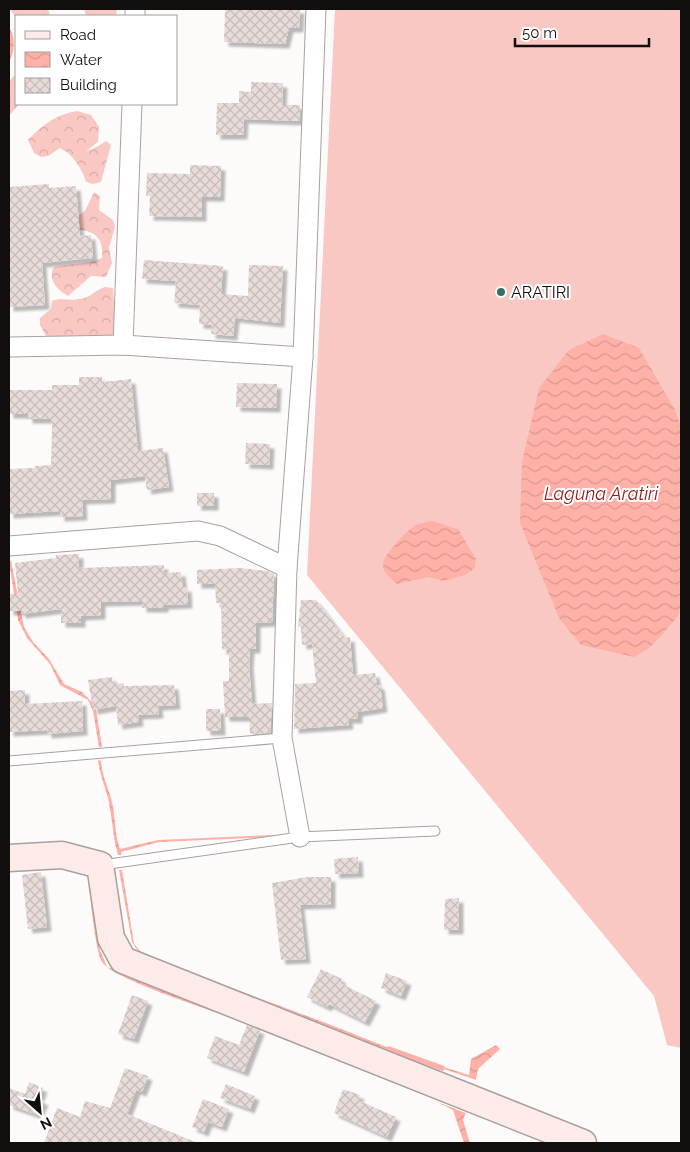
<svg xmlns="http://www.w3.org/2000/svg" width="690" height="1152" font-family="Raleway,sans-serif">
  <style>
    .forest { fill: url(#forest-crowns) }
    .garden { fill: #f9c8c2 }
    .water { fill: url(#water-waves) }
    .pier { fill: #fdfbfa }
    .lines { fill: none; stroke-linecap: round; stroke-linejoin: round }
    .stream { stroke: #ffb1a8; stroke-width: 5.5 }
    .building { fill: url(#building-cross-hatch); filter: url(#shadow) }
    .lane-casing { stroke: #aba09e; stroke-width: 11 }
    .street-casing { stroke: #aba09e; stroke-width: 21 }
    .secondary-casing { stroke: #aba09e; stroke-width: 29 }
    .lane { stroke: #fff; stroke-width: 9 }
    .street { stroke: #fff; stroke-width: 19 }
    .secondary { stroke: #fcebe9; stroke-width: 26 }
    .poi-dot { fill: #307365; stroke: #fff; stroke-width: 2 }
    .labels { text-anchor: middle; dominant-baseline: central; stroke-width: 4; stroke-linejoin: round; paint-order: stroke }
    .poi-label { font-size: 16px; fill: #120e0e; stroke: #fff; text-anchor: start }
    .water-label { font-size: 18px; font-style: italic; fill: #8b1d1b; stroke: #fff }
  </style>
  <defs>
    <pattern id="forest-crowns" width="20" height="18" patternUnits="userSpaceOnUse" patternTransform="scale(1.25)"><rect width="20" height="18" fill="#f9c8c2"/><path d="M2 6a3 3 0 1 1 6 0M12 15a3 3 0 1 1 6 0" fill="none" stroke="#d4aba6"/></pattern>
    <pattern id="water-waves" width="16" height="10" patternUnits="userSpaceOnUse" patternTransform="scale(1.25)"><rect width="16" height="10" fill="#ffb1a8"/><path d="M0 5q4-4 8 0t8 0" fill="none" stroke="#da978f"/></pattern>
    <pattern id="building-cross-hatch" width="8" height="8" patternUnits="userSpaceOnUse" patternTransform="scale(1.25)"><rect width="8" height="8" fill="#e8dcda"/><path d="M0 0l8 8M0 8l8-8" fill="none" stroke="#c6bcba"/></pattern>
    <filter id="shadow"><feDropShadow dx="4.5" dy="4.5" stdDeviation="1" flood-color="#0004"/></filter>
  </defs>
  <rect width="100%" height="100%" fill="#fdfbfa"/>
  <g class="forest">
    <polygon points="10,9 48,9 50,16 16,16 16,18"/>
    <polygon points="84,9 117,9 116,16 86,16"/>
    <polygon points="16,74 16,104 19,104 9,116 9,81"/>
    <path d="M 77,111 L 91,115 L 99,127 L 98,142 L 86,151 L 93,149 L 106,141 L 111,145 L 101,182 L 93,184 L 86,182 C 82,169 73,154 60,148 L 48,156 L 41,157 L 34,153 L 28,140 C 42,125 57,114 77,111 Z"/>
    <path d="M 94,192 L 100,196 L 99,210 L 113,220 L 115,227 L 109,248 L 112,263 L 106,277 L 91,276 L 68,296 C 57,290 47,279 54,267 C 71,263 87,265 102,258 C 104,239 95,230 77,230 L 73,219 L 85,211 Z"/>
    <path d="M 105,287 L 113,288 L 116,332 L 110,338 L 95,338 L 89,335 L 75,343 L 47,338 L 40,325 L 40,318 L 51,309 L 52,301 C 63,297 73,302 84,298 C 92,296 97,289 105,287 Z"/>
  </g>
  <polygon class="garden" points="335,9 681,9 681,1048 667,1045 654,996 307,575"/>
  <g class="water">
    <path d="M 9,27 C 16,38 15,51 9,62 Z"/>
    <polygon points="603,334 639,348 674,408 681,426 681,606 678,616 661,636 648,649 634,657 581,645 559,618 520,523 522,462 539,388 569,350"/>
    <path d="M 430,521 C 440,522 448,527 458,529 L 476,559 L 475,568 L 465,575 L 443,581 L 429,577 L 397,584 C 391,579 384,574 383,566 C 381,556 407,531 414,526 C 418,523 425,523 430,521 Z"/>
    <polygon points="9,561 11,561 24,627 33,642 49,659 64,684 82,692 91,701 96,710 102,747 99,747 93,711 88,700 60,685 50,664 27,638 18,620"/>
    <path d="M 98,760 L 101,761 C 102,775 107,785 111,798 C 116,815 114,833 120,849 L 158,840 L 274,835 L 274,837 L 159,842 L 121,852 L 121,855 L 118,855 C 113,839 113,825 110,809 C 108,792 100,778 98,760 Z"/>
    <polygon points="119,870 122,870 134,944 140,951 172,966 326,1023 417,1059 469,1075 471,1059 496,1045 500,1049 478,1069 476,1080 374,1045 139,953 132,942"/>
    <path d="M 88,876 L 91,876 L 100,950 L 107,967 L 249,1024 C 223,1014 113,980 102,962 C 95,952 90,892 88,876 Z"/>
    <polygon points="390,1078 467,1110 463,1120 470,1143 464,1143 453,1110"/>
  </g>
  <polygon class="pier" points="410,1083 470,1111 468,1114 407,1090"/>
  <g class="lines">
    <polyline class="stream" points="389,1049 442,1068"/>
  </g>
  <g class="building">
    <polygon points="225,9 300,9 299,28 289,28 285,44 224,42"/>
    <polygon points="251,82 283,83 282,105 300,105 299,121 244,119 243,135 216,135 217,103 239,103 239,91 251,92"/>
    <polygon points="190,165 221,166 220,197 202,197 202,217 149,216 150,196 146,196 147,173 190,174"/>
    <polygon points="49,184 49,188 76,186 80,236 91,235 93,258 42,263 45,305 9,307 9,187"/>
    <polygon points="144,260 223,266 221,294 248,296 249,265 283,266 280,323 235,318 233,336 211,334 212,325 199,324 200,305 174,303 176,281 142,279"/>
    <polygon points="79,377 102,377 102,382 131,379 138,451 163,448 169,487 147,490 145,476 111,480 111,499 82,500 83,516 60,517 60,511 9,514 9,469 35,468 35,466 51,465 52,428 51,419 28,419 28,414 9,414 9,390 52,390 52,385 79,385"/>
    <polygon points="237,383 277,384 276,408 236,407"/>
    <polygon points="246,443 270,444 269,465 245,464"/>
    <rect x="197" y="493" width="17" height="13"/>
    <polygon points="79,554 79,568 164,565 164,573 181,572 183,588 187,587 188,604 164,605 164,608 142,608 142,601 101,602 101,615 81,616 81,623 61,623 61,609 21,614 21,611 9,611 9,594 18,594 15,563 56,558 56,555"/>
    <polygon points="240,568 267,571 274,574 272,622 256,623 256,649 250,649 249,664 252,704 272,703 270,733 250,734 249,717 225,717 223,681 229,681 229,649 222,650 221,603 216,603 215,584 197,584 197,570"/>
    <polygon points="301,600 316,600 345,638 350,637 353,675 375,673 377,685 380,685 383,708 358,712 358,719 348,719 349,725 294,729 295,684 316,683 312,644 302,645 301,627 298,627"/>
    <polygon points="112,677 113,684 123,683 124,686 174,685 176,705 158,706 159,714 138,715 139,722 118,725 116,706 93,710 88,680"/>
    <polygon points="25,690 25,704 82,701 83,731 47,734 47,730 9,732 9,691"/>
    <polygon points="206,709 220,709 221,731 206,731"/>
    <polygon points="358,857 359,873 335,874 334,859"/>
    <polygon points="41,872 47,927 28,929 22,875"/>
    <polygon points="307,877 331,877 331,904 300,905 306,959 281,960 272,883"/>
    <polygon points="459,898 459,930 444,930 445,899"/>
    <polygon points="321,969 342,979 340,983 376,1001 365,1022 329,1004 327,1007 307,997"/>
    <polygon points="386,973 407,981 401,996 381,988"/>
    <polygon points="132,995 148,1001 134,1039 118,1034"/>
    <polygon points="247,1025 260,1030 244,1072 207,1058 215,1036 239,1045"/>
    <polygon points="125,1068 148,1076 142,1092 136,1090 127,1114 198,1143 44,1143 57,1108 80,1117 85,1101 110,1108"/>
    <polygon points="29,1082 43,1088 39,1099 44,1101 38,1115 9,1105 9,1088 25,1094"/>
    <polygon points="226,1084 255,1096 250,1109 220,1098"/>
    <polygon points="343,1089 360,1095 358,1100 396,1117 387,1137 334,1113"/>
    <polygon points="203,1099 229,1109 222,1127 208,1122 204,1132 192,1127"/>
  </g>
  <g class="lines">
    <g class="lane-casing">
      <g id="lane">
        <polyline points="9,761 282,738"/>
        <polyline points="102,865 300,837 435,831"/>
      </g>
    </g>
    <g class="street-casing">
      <g id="street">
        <polyline points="135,16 135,9"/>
        <polyline points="123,345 132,104"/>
        <polyline points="9,347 123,345 303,357"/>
        <polyline points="9,546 198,531 220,536 287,568"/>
        <polyline points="300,837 282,738 287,568 303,357 316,9"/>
      </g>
    </g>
    <g class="secondary-casing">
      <polyline id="secondary" points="9,858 62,855 100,865 111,938 123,960 583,1143"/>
    </g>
    <use href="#lane" class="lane"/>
    <use href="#street" class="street"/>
    <use href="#secondary" class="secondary"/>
  </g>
  <circle class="poi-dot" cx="501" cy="292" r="5"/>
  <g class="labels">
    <g class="poi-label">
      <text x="511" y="292">ARATIRI</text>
    </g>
    <g class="water-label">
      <text x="601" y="493">Laguna Aratiri</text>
    </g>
  </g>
  <rect width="690" height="1152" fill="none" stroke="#120e0e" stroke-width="20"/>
  <rect x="15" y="15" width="162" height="90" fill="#ffffff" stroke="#a09f9f"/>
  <rect x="25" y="31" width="25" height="8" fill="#fcebe9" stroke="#a09f9f"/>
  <text x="60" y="40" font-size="15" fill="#120e0e">Road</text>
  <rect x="25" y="52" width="25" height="15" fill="url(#water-waves)" stroke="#a09f9f"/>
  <text x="60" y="65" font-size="15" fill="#120e0e">Water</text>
  <rect x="25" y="78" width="25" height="15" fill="url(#building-cross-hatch)" stroke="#a09f9f"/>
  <text x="60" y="90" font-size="15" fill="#120e0e">Building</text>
  <g transform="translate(40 1112) rotate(153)" stroke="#ffffff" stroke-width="4" paint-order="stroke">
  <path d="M0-4L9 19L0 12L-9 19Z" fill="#120e0e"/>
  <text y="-8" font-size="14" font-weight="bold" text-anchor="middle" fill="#120e0e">N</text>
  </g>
  <path d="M515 38v8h134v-8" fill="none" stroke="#120e0e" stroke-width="2.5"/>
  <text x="522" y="38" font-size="15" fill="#120e0e" stroke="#ffffff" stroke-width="4" paint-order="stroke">50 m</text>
</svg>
